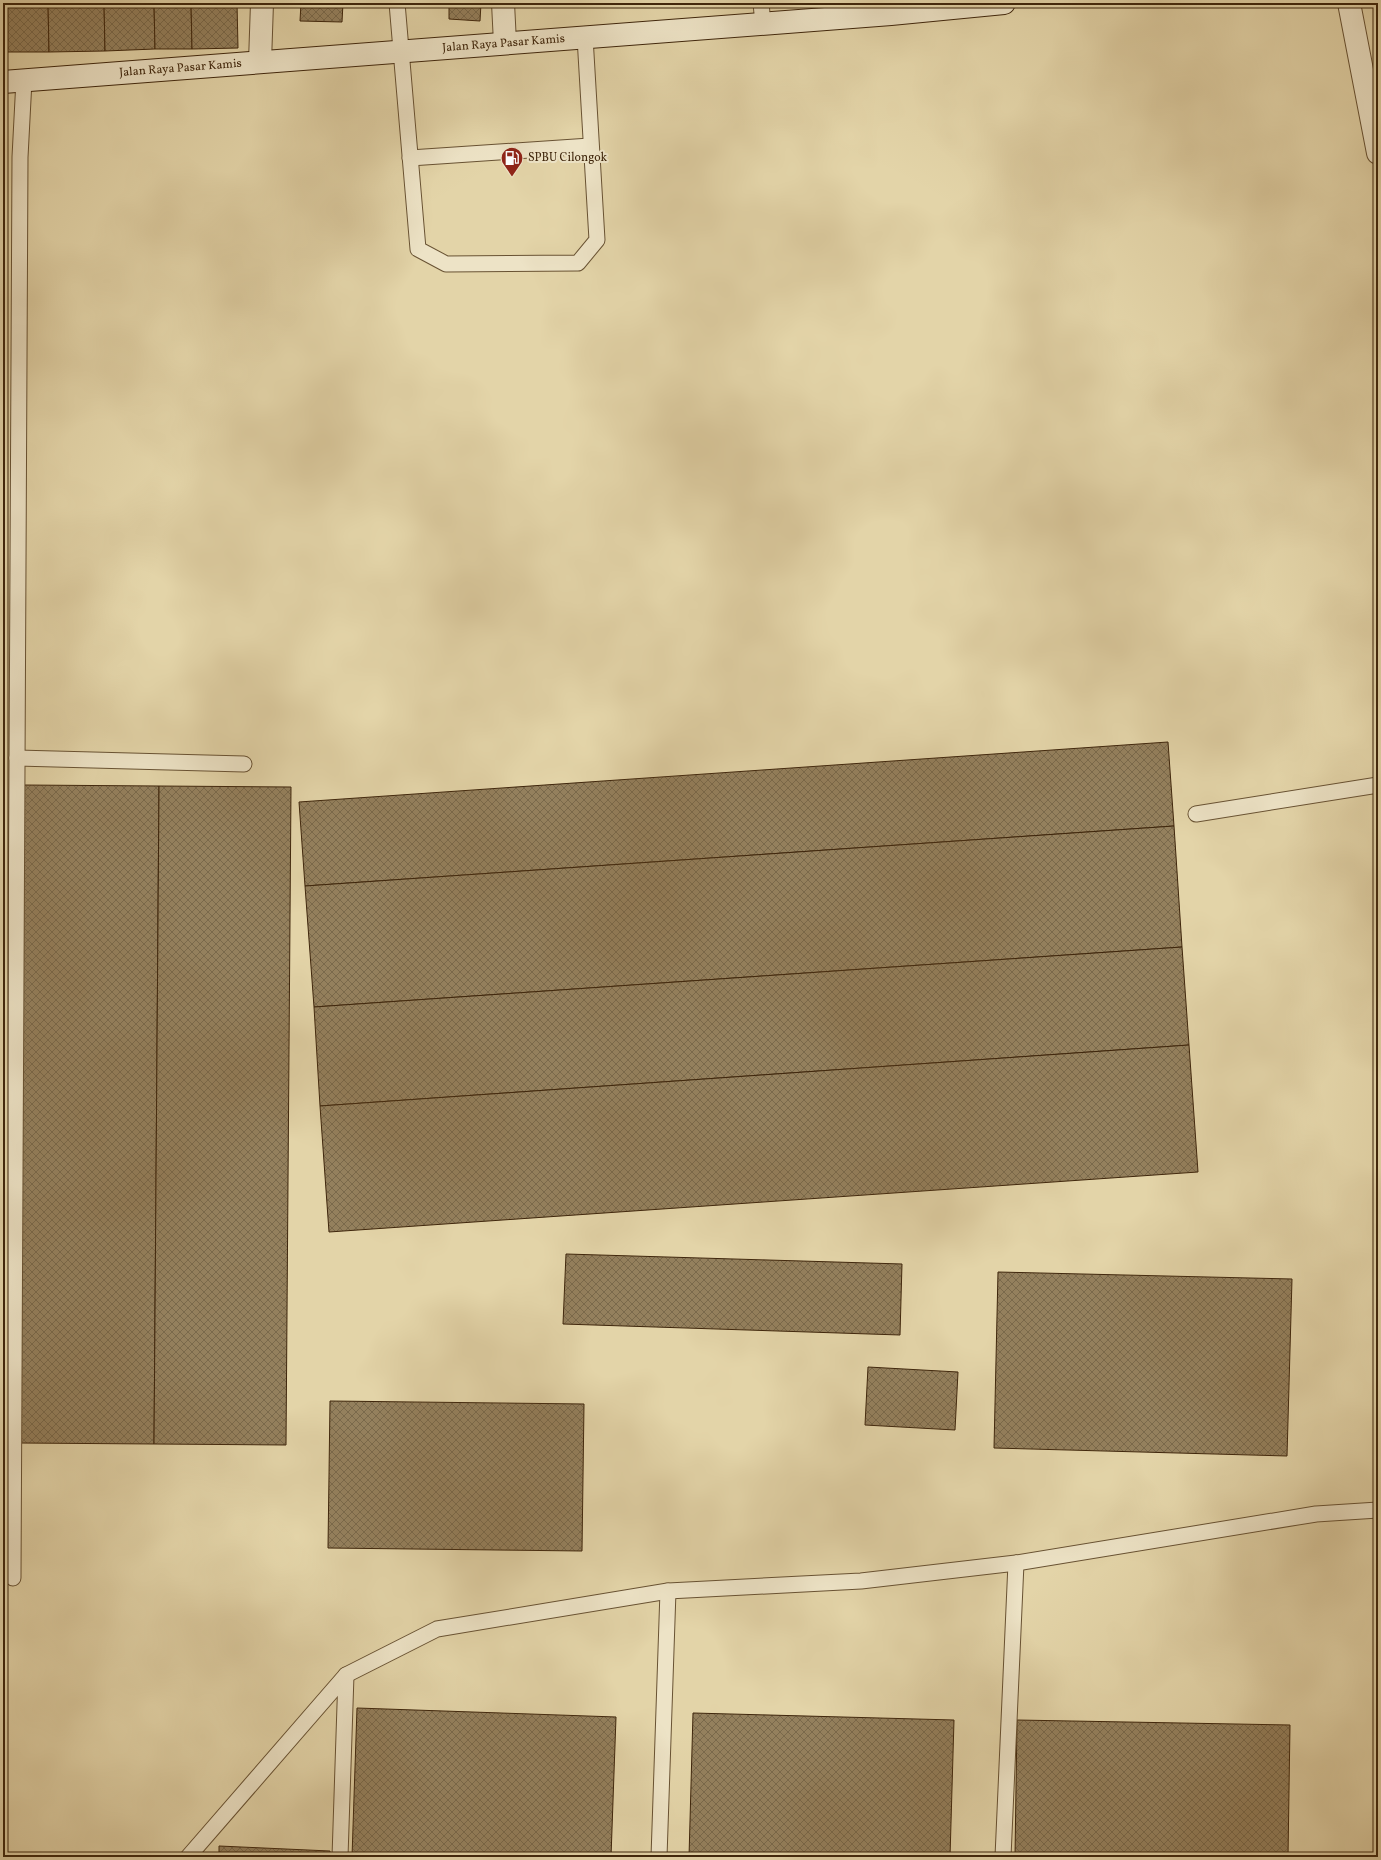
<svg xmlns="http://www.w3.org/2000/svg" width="1381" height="1860" font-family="Vollkorn,serif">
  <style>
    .building { fill: url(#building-cross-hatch); stroke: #3f260c }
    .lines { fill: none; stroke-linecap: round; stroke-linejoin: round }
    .service-casing { stroke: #685233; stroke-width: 17 }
    .minor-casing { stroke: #685233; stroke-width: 24 }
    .secondary-casing { stroke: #3f260c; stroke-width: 24 }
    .service { stroke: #ede3c6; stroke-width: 15 }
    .minor { stroke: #ede3c6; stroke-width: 22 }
    .secondary { stroke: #ede3c6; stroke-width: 22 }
    .labels { text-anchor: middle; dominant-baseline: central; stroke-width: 4; stroke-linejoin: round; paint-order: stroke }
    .street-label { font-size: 12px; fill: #3f260c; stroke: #ede3c6 }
    .poi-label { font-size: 12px; fill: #3f260c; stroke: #ede3c6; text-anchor: start }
  </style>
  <defs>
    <pattern id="building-cross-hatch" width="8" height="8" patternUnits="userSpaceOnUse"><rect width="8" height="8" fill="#94805d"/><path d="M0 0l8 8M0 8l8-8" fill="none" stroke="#7a694b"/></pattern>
  </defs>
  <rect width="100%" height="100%" fill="#e3d4a8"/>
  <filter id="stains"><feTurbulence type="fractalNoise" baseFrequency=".005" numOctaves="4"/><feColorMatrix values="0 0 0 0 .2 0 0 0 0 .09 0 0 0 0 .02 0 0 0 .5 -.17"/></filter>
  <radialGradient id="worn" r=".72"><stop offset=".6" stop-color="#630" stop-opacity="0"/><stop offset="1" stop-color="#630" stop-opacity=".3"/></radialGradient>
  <g class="building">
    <polygon points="3,3 48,3 49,52 3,52"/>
    <polygon points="48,3 104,3 105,51 49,52"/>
    <polygon points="104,3 154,3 155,49 105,51"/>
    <polygon points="154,3 191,3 192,49 155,49"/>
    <polygon points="191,3 237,3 238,48 192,49"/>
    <polygon points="301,3 343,3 342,22 300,21"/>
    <polygon points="449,3 481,3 480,21 449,19"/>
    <polygon points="1168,742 1174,826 305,886 299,802"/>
    <polygon points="24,785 159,786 154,1444 19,1443"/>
    <polygon points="159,786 291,787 286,1445 154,1444"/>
    <polygon points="1174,826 1182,947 314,1007 305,886"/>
    <polygon points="1182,947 1189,1045 320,1106 314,1007"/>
    <polygon points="1189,1045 1198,1172 329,1232 320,1106"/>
    <polygon points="566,1254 902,1264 900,1335 563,1324"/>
    <polygon points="998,1272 1292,1279 1287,1456 994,1448"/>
    <polygon points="868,1367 958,1372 955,1430 865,1425"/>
    <polygon points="330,1401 584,1404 582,1551 328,1548"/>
    <polygon points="357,1708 616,1717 611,1857 352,1857"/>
    <polygon points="693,1713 954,1720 950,1857 689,1857"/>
    <polygon points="1017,1720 1290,1725 1288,1857 1015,1857"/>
    <polygon points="219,1846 330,1851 330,1857 219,1857"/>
  </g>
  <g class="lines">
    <g class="service-casing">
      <g id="service">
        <polyline points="397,3 418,249 446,264 578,263 597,240 585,37"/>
        <polyline points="761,3 763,24"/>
        <polyline points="410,158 590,146"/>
        <polyline points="17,758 244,764"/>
        <polyline points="1196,814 1378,785"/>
        <polyline points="13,1578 20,157 24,80"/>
        <polyline points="188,1857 346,1675 437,1629 668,1591 861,1581 1016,1563 1316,1514 1378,1510"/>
        <polyline points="340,1857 346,1675"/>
        <polyline points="659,1857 668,1591"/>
        <polyline points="1003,1857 1016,1563"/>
      </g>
    </g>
    <g class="minor-casing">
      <g id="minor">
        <polyline points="503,3 505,43"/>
        <polyline points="1349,3 1378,153"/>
        <polyline points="260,62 262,3"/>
      </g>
    </g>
    <g class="secondary-casing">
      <g id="secondary">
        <path id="s1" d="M 3,82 L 891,14 L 1004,3"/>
      </g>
    </g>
    <use href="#service" class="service"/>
    <use href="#minor" class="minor"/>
    <use href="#secondary" class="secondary"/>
  </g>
  <defs>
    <g id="fuel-pin" transform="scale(1.15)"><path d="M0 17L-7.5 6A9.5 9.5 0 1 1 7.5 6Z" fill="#8f2418" stroke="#ede3c6"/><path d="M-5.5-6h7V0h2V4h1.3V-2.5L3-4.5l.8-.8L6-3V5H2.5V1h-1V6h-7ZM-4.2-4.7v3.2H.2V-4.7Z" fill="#fff"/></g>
  </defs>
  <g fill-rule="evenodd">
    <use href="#fuel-pin" x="512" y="158"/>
  </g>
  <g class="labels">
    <g class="street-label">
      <text stroke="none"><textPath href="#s1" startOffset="502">Jalan Raya Pasar Kamis</textPath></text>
      <text stroke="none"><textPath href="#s1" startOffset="178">Jalan Raya Pasar Kamis</textPath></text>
    </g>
    <g class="poi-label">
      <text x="528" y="158">SPBU Cilongok</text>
    </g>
  </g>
  <rect width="1381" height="1860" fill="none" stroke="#e3d4a8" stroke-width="16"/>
  <rect x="4" y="4" width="1373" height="1852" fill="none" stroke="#3f260c" stroke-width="2"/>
  <rect x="8" y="8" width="1365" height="1844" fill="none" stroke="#3f260c"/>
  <rect width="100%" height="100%" filter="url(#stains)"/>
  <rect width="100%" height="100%" fill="url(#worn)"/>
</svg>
